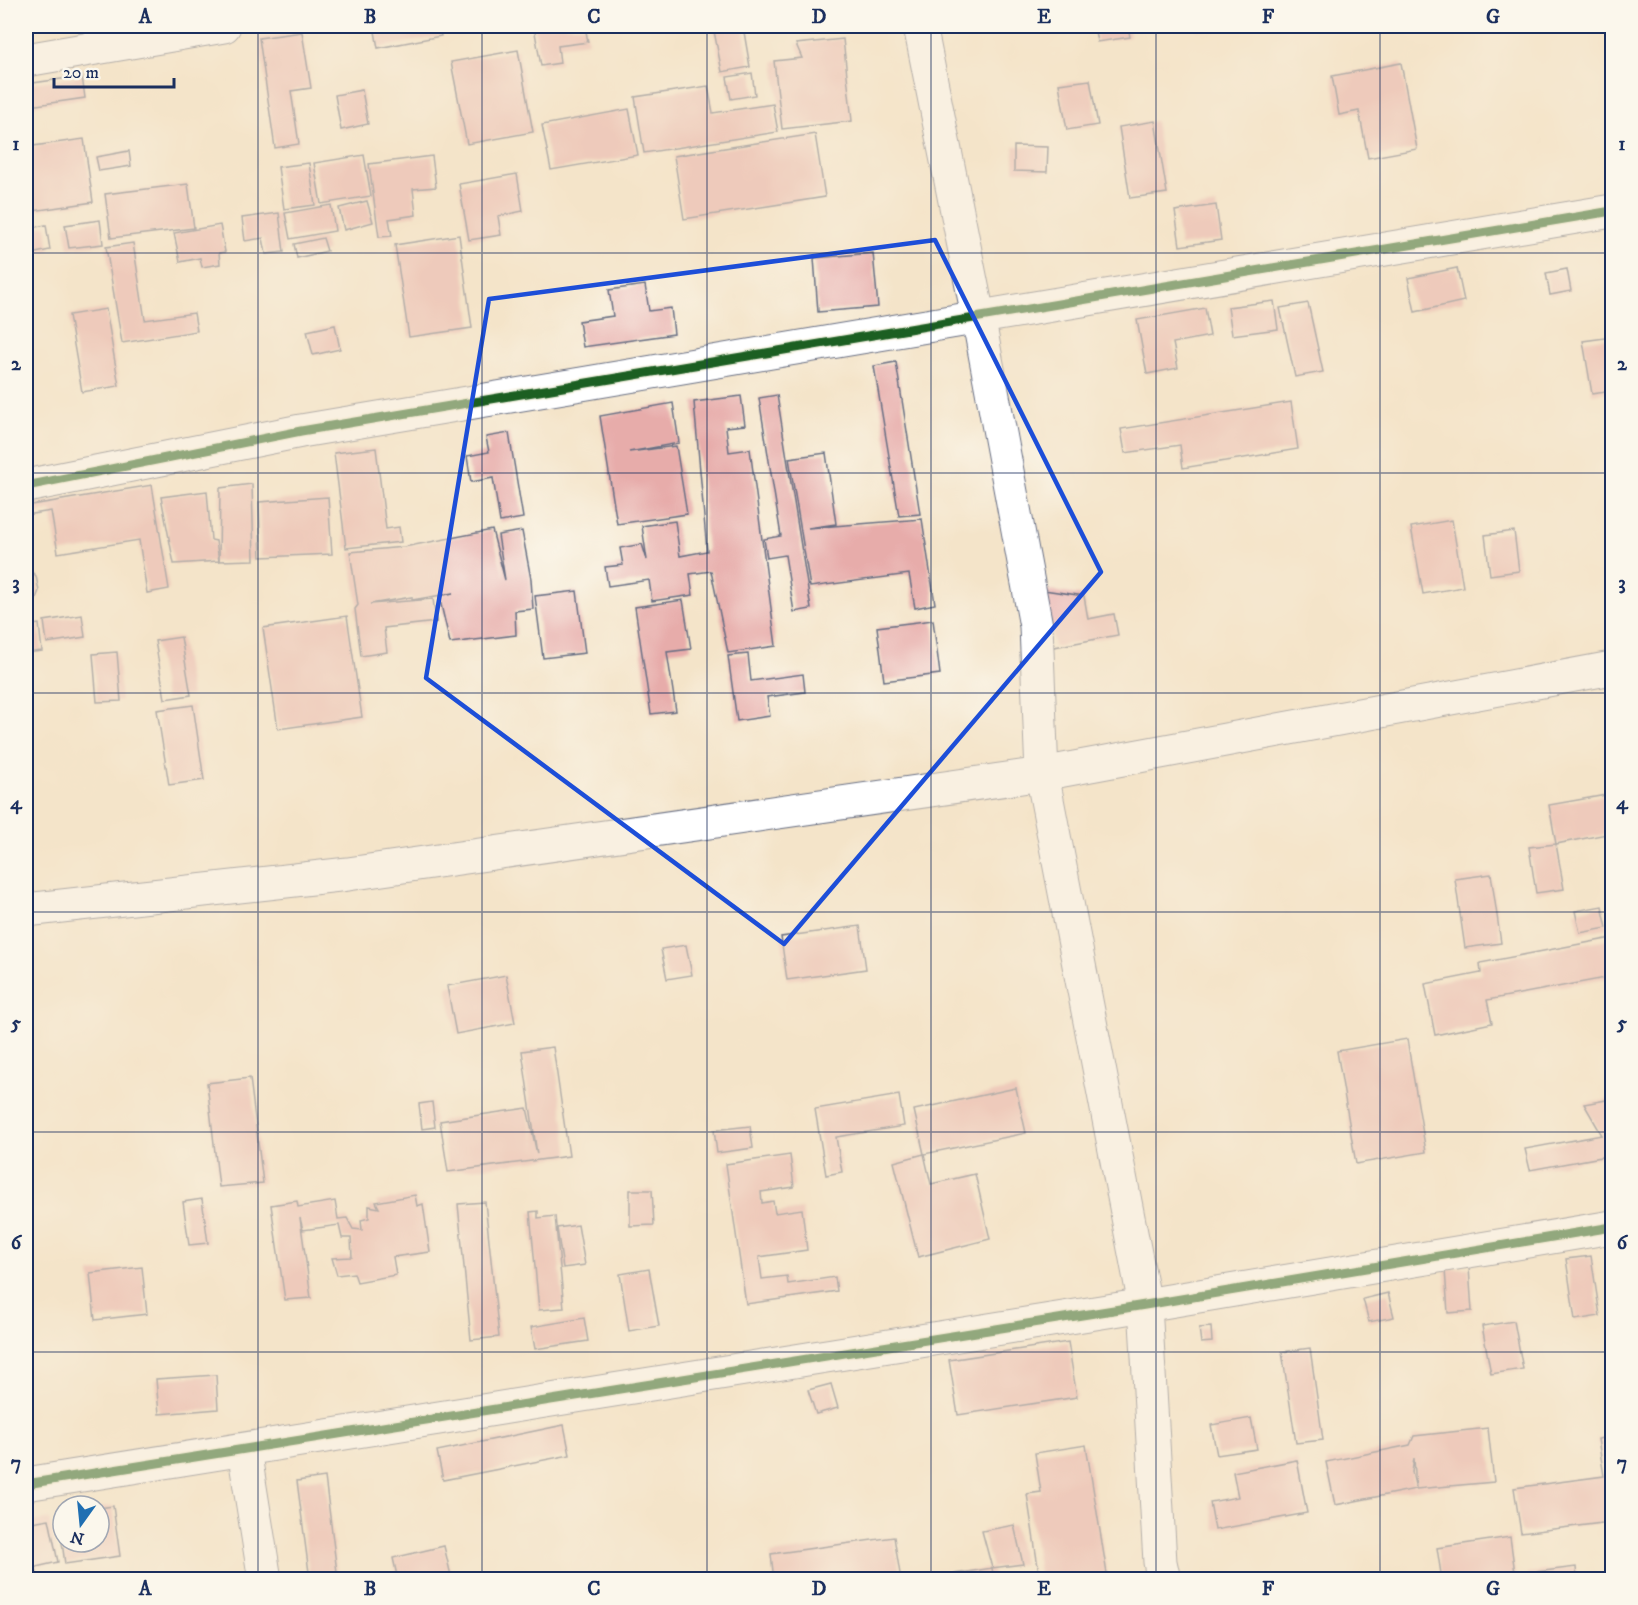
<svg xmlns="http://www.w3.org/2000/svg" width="1638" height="1605" font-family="'IM FELL DW Pica',serif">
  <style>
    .building { fill: #e7acaa }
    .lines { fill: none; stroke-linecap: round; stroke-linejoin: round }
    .minor-casing { stroke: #676e83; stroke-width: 35 }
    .minor { stroke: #fff; stroke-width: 33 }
    .cycleway-casing { stroke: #fbf7ec; stroke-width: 13 }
    .cycleway { stroke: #1b5e20; stroke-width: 9 }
    .marked { fill: none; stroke: #1d4ed8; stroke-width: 4.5; stroke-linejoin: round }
    .grid { fill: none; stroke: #1b2f5e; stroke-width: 1.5; stroke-opacity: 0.55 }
    .neatline { fill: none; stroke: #1b2f5e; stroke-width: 2 }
    .grid-label { font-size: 20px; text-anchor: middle; font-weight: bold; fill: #1b2f5e }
  </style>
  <rect width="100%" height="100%" fill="#fbf7ec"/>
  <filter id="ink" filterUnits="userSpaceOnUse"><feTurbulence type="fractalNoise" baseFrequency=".0167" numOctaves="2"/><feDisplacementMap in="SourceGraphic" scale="12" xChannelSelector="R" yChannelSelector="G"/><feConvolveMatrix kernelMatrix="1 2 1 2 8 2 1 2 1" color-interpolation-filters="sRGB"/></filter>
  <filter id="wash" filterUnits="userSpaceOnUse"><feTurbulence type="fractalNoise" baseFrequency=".008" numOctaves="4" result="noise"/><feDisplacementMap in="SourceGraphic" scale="24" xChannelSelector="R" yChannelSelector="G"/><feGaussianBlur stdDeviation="1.35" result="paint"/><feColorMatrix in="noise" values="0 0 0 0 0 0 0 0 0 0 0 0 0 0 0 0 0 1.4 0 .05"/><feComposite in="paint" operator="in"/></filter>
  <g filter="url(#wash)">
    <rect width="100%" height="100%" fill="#f4e4c9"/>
    <g id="blocks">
      <g class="building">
        <polygon points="374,26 439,26 441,36 378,48"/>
        <polygon points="541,26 585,26 588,42 558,46 560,63 541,66 534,27"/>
        <polygon points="713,26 743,26 750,67 722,72"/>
        <polygon points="1094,26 1128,26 1130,37 1097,42"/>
        <polygon points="1197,26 1230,26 1230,27 1197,30"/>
        <polygon points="302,32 311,88 291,91 299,144 275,148 259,38"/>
        <polygon points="843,39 852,121 782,129 774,61 802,58 796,44"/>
        <polygon points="518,50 533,132 467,144 451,62"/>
        <polygon points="1401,63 1417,149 1368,158 1359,111 1339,115 1332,76"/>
        <polygon points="752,73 755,95 731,99 727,77"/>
        <polygon points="82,76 85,98 30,106 26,84"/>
        <polygon points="1090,80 1098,125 1067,130 1059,84"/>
        <polygon points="708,86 713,113 773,104 778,132 644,153 635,97"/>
        <polygon points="362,90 368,124 341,130 335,95"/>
        <polygon points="629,109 638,155 551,170 542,125"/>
        <polygon points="1155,121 1167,193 1130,198 1119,127"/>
        <polygon points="815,134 825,197 684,219 674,156"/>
        <polygon points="84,139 93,202 26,212 26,147"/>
        <polygon points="1014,146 1048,147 1047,172 1014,171"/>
        <polygon points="129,151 131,166 99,171 96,157"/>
        <polygon points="364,155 371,196 321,204 314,163"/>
        <polygon points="432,156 436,187 413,189 416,215 389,219 392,236 379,237 369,164"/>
        <polygon points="309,163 315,205 284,209 278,167"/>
        <polygon points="517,174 523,211 498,216 501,235 469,240 459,184"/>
        <polygon points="188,184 194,228 111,238 105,194"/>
        <polygon points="367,201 373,222 344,230 339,208"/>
        <polygon points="331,205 335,231 290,239 285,213"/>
        <polygon points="1216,205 1221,240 1180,246 1175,211"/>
        <polygon points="279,213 284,252 266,254 263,238 245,241 242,218"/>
        <polygon points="100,220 103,244 69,248 65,225"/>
        <polygon points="46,225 50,250 26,255 26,229"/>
        <polygon points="220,225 225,252 219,253 220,264 202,267 200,258 180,262 174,233"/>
        <polygon points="459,235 472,328 409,337 395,245"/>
        <polygon points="323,238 327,251 297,258 294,244"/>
        <polygon points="133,243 145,320 194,313 197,331 122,343 106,247"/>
        <polygon points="873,253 878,307 818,312 814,258"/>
        <polygon points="1457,268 1464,301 1415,312 1408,278"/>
        <polygon points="1567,269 1571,291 1550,295 1546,273"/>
        <polygon points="645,285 649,311 671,308 674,334 583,347 579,321 613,316 609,290"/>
        <polygon points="1274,301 1278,329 1232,335 1228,307"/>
        <polygon points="1308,303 1323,372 1295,377 1280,308"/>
        <polygon points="1205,308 1210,336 1173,343 1178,368 1147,374 1137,320"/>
        <polygon points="106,309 119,386 82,392 69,315"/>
        <polygon points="335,325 340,349 313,355 307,331"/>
        <polygon points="1612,337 1612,391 1592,394 1583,341"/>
        <polygon points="896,362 920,514 899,516 874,366"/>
        <polygon points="777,395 811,609 794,612 785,555 767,558 764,539 781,536 759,398"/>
        <polygon points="741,396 745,425 726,427 729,452 750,449 776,646 728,653 711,571 690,574 693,595 652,601 649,580 608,586 605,567 623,565 620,548 642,544 647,560 642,526 675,521 680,556 707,551 694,402"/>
        <polygon points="1291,402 1298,449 1183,468 1180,445 1125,453 1121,429"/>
        <polygon points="673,403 679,443 629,452 676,446 687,514 617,524 600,416"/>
        <polygon points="509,433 523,518 500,522 493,478 471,482 467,456 489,452 486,437"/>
        <polygon points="376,448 386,529 399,527 401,542 346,548 334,453"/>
        <polygon points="826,453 836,524 808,528 922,519 935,604 915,608 909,574 810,587 789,458"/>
        <polygon points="252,484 254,560 219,561 220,488"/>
        <polygon points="152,485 169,589 147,593 139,540 58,553 51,511 26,515 26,506"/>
        <polygon points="207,491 211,540 216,541 219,561 174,564 161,497"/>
        <polygon points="328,497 332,554 261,557 259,502"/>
        <polygon points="1452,520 1463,587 1423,594 1411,527"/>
        <polygon points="492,530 505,580 498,535 522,531 531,579 533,609 515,611 516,635 450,643 439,596 453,593 412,600 412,597 370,604 433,599 436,622 384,628 387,652 361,656 355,609 358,605 350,552 404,547"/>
        <polygon points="1514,531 1519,571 1490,575 1485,535"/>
        <polygon points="26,567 36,576 39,591 33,605 26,611"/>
        <polygon points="1044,590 1084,596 1088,619 1114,614 1118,635 1054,647"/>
        <polygon points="577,591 585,653 543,658 535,596"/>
        <polygon points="683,600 691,649 667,652 676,711 651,714 635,607"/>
        <polygon points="82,615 85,637 47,643 44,621"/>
        <polygon points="347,616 362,717 278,729 263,628"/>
        <polygon points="933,620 940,674 884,681 877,627"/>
        <polygon points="39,624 42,651 26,653 26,626"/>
        <polygon points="181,637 191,695 165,699 155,641"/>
        <polygon points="117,652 121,701 97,702 93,654"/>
        <polygon points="748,654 751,681 803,674 805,692 767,697 770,716 737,721 728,656"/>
        <polygon points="193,705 204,780 169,785 157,710"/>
        <polygon points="1612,794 1612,833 1556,844 1549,805"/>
        <polygon points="1556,844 1564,889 1536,893 1529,847"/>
        <polygon points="1491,874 1501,943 1465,948 1455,879"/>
        <polygon points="1602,906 1607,928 1580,933 1575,911"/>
        <polygon points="860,926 866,969 787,980 781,937"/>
        <polygon points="1612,938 1612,995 1605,978 1487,1000 1492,1023 1435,1035 1425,984 1481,973 1480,963"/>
        <polygon points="686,945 692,975 667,979 661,949"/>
        <polygon points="506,975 515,1023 456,1034 447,986"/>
        <polygon points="1407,1039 1426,1152 1356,1164 1337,1051"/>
        <polygon points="553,1047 569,1156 448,1172 440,1121 527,1108 537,1154 522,1051"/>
        <polygon points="250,1078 263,1183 219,1187 207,1083"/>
        <polygon points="1016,1088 1026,1133 924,1154 931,1184 975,1174 990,1239 918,1257 894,1162 924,1154 914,1110"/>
        <polygon points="899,1095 904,1126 836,1137 842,1172 826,1175 815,1109"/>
        <polygon points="1612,1099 1612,1155 1530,1170 1525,1149 1602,1135 1584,1104"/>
        <polygon points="432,1102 435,1127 422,1129 419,1104"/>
        <polygon points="750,1126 753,1148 717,1153 714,1130"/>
        <polygon points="790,1155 794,1187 761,1192 762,1203 773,1201 775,1213 802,1209 807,1250 759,1257 762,1279 787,1276 788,1284 835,1277 837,1291 746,1304 726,1164"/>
        <polygon points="630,1190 652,1190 654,1225 630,1226"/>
        <polygon points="415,1195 417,1206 423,1204 430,1252 393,1257 396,1275 357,1282 354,1273 337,1275 332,1258 352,1257 351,1238 342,1238 339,1225 303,1230 300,1218 311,1298 285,1300 271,1205 297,1201 298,1207 335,1201 338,1219 347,1218 353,1229 362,1230 361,1220 369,1218 369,1206 379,1208 376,1202"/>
        <polygon points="202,1199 208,1243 189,1245 183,1202"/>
        <polygon points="485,1202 499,1337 471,1340 458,1204"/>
        <polygon points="538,1211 538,1218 555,1216 564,1308 539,1310 530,1212"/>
        <polygon points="578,1225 585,1265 563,1268 557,1228"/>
        <polygon points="1591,1256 1600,1316 1575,1320 1566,1259"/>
        <polygon points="142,1267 147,1314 95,1320 90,1273"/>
        <polygon points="1469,1268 1472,1311 1448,1313 1445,1269"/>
        <polygon points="649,1269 659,1326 629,1331 620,1274"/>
        <polygon points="1388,1293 1394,1317 1369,1322 1363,1299"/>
        <polygon points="584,1318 588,1341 535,1349 531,1327"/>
        <polygon points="1514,1321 1523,1369 1491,1374 1482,1326"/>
        <polygon points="1211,1327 1212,1342 1201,1343 1199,1328"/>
        <polygon points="1068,1342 1077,1397 958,1415 949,1360"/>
        <polygon points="1310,1348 1323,1440 1296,1443 1282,1352"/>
        <polygon points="216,1375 218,1409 159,1414 156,1379"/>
        <polygon points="831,1384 838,1408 816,1414 808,1390"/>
        <polygon points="1251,1418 1257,1449 1217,1455 1211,1425"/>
        <polygon points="564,1425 570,1455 443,1480 437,1451"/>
        <polygon points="1488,1428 1494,1482 1416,1489 1414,1458 1412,1472 1416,1489 1335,1505 1326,1462 1410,1445 1414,1436"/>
        <polygon points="1612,1436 1612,1493 1606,1494 1610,1522 1521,1533 1514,1488 1604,1476 1598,1439"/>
        <polygon points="1086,1445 1108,1580 1040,1580 1027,1494 1041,1492 1035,1453"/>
        <polygon points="1297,1460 1307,1513 1215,1530 1210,1502 1238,1497 1233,1472"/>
        <polygon points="325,1477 338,1580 310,1580 297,1481"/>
        <polygon points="113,1506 120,1556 65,1564 62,1542 99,1542 99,1508"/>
        <polygon points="63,1513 63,1541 62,1541 57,1514"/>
        <polygon points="49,1519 58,1562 36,1567 38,1580 26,1580 26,1523"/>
        <polygon points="1014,1525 1023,1564 992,1568 982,1531"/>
        <polygon points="894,1537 901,1580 774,1580 771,1554"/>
        <polygon points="1510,1537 1516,1580 1442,1580 1437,1548"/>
        <polygon points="444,1546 452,1580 398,1580 393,1558"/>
        <polygon points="1576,1567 1577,1580 1528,1580 1528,1573"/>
        <polygon points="992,1568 994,1580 928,1580 928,1578"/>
      </g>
    </g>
  </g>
  <g filter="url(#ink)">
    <use href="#blocks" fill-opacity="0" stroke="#676e83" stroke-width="1.5"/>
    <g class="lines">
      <g class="minor-casing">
        <g id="minor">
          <polyline points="920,26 978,316 1036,626 1042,774 1145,1305 1160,1562 1164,1580"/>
          <polyline points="26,60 224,26"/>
          <polyline points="26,486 301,431 1612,211"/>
          <polyline points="26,910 348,874 1042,774 1612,668"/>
          <polyline points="244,1450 265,1580"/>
          <polyline points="26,1484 1145,1305 1612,1227"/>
        </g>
      </g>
      <use href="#minor" class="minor"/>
      <g class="cycleway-casing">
        <g id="cycleway">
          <polyline points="26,486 301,431 1612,211"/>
          <polyline points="26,1484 1145,1305 1612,1227"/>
        </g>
      </g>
      <use href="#cycleway" class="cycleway"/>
    </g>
  </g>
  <path d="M0 0H1638V1605H0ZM 935,240 L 1101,572 L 784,944 L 426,678 L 489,299 Z" fill="#f4e4c9" fill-opacity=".55" fill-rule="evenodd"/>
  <path class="marked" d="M 935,240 L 1101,572 L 784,944 L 426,678 L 489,299 Z"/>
  <path class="grid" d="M 258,26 L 258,1580M 482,26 L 482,1580M 707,26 L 707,1580M 931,26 L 931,1580M 1156,26 L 1156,1580M 1380,26 L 1380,1580M 26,253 L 1612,253M 26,473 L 1612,473M 26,693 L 1612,693M 26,912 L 1612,912M 26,1132 L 1612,1132M 26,1352 L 1612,1352"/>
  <rect width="1638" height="1605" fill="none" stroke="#fbf7ec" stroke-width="66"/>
  <g transform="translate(81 1524) rotate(195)"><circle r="28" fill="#fbf7ec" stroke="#a1a7b3" stroke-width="1.5"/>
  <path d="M0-4.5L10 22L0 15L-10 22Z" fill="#1f6fb2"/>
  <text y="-9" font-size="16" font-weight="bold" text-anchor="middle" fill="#1b2f5e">N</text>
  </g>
  <path d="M54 78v9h120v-9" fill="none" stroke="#1b2f5e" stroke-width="3"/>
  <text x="63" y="78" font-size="18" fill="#1b2f5e" stroke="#fbf7ec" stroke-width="4.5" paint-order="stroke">20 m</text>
  <rect x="33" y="33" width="1572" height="1539" class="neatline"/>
  <g class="grid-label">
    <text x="145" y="23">A</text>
    <text x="370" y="23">B</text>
    <text x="594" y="23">C</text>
    <text x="819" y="23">D</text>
    <text x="1044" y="23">E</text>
    <text x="1268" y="23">F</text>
    <text x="1493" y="23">G</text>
    <text x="16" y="150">1</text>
    <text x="1622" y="150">1</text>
    <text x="16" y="370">2</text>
    <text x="1622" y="370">2</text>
    <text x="16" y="589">3</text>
    <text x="1622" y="589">3</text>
    <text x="16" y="809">4</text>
    <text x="1622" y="809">4</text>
    <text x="16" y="1029">5</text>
    <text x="1622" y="1029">5</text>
    <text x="16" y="1249">6</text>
    <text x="1622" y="1249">6</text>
    <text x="16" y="1469">7</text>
    <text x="1622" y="1469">7</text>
    <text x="145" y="1595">A</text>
    <text x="370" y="1595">B</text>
    <text x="594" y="1595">C</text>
    <text x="819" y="1595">D</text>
    <text x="1044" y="1595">E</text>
    <text x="1268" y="1595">F</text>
    <text x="1493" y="1595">G</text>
  </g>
</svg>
